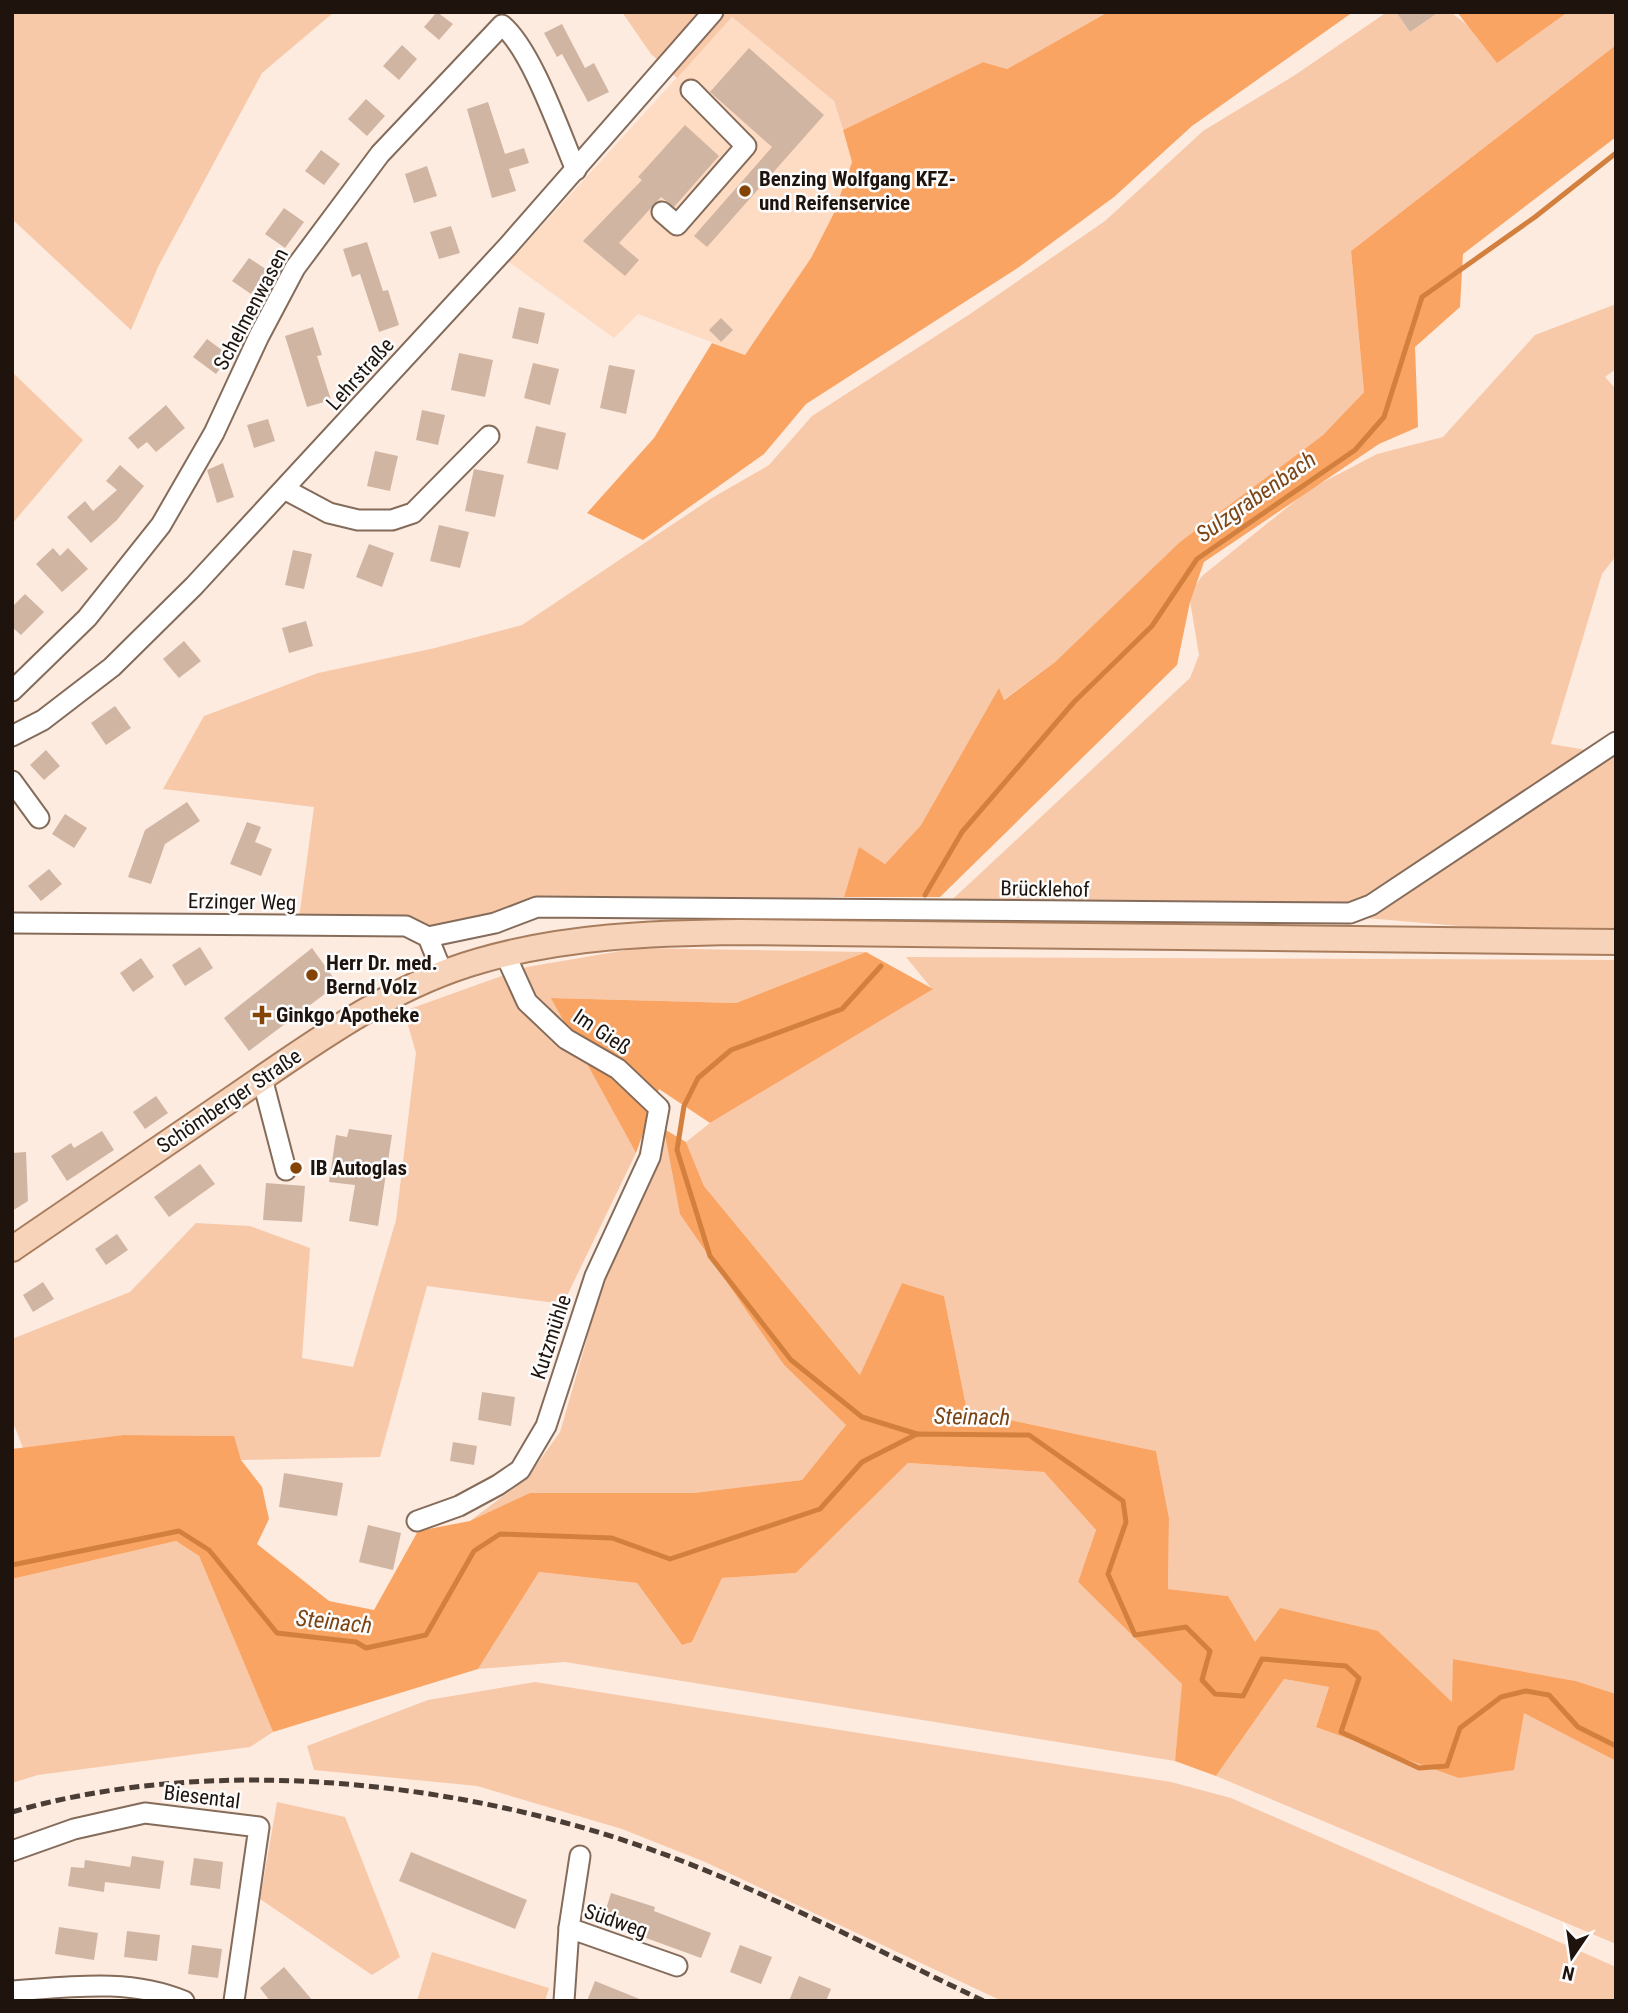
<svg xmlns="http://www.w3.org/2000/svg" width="1628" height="2013" font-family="'Roboto Condensed',sans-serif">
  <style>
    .built { fill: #fedbc3 }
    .green { fill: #f7c9a9 }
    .forest { fill: #faa463 }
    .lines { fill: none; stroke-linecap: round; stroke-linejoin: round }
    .stream { stroke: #d3803e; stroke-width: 5 }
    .building { fill: #d1b5a3 }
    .minor-casing { stroke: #846b5a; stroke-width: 23 }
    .major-casing { stroke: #a87d5e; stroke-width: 28 }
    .minor { stroke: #fff; stroke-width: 19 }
    .major { stroke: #f7d3b9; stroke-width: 24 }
    .rail { stroke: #493d35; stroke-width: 5; stroke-dasharray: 10 5; stroke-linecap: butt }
    .poi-dot { fill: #834406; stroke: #fcfcfc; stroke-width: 2.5 }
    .labels { text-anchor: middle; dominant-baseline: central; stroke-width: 5; stroke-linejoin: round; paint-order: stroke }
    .poi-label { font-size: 21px; font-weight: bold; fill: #1e140d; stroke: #fcfcfc; text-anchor: start }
    .street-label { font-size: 21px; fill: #1e140d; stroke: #fcfcfc }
    .water-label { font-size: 23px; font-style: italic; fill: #7c4515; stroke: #fcfcfc }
  </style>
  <rect width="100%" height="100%" fill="#fdebe0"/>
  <polygon class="built" points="732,17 834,101 852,162 833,215 811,258 745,355 638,314 614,338 509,262"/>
  <g class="green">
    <polygon points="12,12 334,12 262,73 158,267 131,330 12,219"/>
    <polygon points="622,12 1108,12 1007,69 983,62 843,130 834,101 732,17 677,78 651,54"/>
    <polygon points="1387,12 1396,12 1410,32 1439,12 1450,12 1508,55 1568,12 1616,12 1616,45 1351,251 1364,392 1323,435 1180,543 1055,662 1003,700 999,689 921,825 885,864 859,848 844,897 537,907 428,937 298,926 314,807 163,789 204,716 318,673 435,648 522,625 712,498 769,465 812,416 970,314 1105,221 1203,131 1295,75"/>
    <polygon points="1616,304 1616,369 1605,377 1616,389 1616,556 1602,574 1551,744 1616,755 1616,928 1470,927 1331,915 940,911 1190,678 1199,655 1189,595 1202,576 1310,489 1377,454 1443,437 1535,335"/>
    <polygon points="12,372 83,440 12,524"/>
    <polygon points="638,948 866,952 736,1003 552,998 636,1153 563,1304 427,1286 380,1457 241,1460 233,1436 123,1435 23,1448 12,1420 12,1339 130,1292 196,1223 250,1226 310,1248 302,1358 353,1367 396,1220 416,1053 404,1011 527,967"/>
    <polygon points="906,957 1616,960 1616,1694 1576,1681 1453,1659 1453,1703 1378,1631 1255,1643 1228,1596 1168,1589 1169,1518 1156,1451 967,1411 944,1296 902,1283 861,1376 704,1186 686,1142 710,1123 932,989"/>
    <polygon points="664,1129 784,1365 846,1425 802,1480 470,1521 527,1478 560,1432 604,1280 661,1159"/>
    <polygon points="908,1463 1044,1472 1096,1530 1078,1582 1183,1684 1175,1761 565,1662 478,1669 539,1572 637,1583 682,1645 692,1642 722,1578 796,1573"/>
    <polygon points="176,1541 199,1556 273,1732 250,1747 38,1775 12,1783 12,1579"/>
    <polygon points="1284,1679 1329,1687 1316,1726 1524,1712 1616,1761 1616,1944 1216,1776"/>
    <polygon points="535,1682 1171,1782 1231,1798 1616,1967 1616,2001 1002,2001 705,1862 622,1829 477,1786 314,1770 307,1746 428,1700"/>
    <polygon points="277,1802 345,1817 400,1957 372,1975 260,1899"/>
    <polygon points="432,1952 549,1988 545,2001 417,2001"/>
  </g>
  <g class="forest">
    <polygon points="1108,12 1353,12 1192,126 1114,197 1019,267 806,404 764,454 643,540 587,513 654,438 712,343 745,355 811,258 833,215 852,162 843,130 983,62 1007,69"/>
    <polygon points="1457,12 1568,12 1497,63"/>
    <polygon points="1616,45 1616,137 1463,254 1460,307 1415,347 1418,427 1379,444 1204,562 1190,602 1177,665 940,897 844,897 859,847 885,864 921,825 999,688 1004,700 1055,662 1180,542 1323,435 1364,392 1351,251"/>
    <polygon points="866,952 933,989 710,1123 659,1089 636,1153 551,998 736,1003"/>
    <polygon points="664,1129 686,1142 704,1186 860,1375 902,1283 944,1296 967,1411 1156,1451 1169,1518 1168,1589 1228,1596 1255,1642 1280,1608 1378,1631 1452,1702 1453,1659 1576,1681 1616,1694 1616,1761 1524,1713 1514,1770 1459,1778 1316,1727 1329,1687 1284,1679 1216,1776 1175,1761 1182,1684 1078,1582 1096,1530 1044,1472 908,1463 796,1573 722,1578 692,1642 682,1645 637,1583 539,1572 478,1669 273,1732 199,1556 176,1541 12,1579 12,1449 123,1435 234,1436 241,1460 262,1487 269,1519 257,1544 329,1601 374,1610 418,1531 470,1521 530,1493 694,1493 802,1480 846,1425 784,1365 680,1214"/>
  </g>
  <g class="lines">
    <g class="stream">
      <polyline points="925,895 962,832 1074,702 1152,626 1197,559 1355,450 1384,417 1422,297 1535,217 1616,153"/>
      <polyline points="881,966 842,1009 731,1050 698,1078 684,1106 677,1150 710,1256 791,1360 862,1417 917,1434"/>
      <polyline points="12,1565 179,1531 209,1550 277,1633 356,1642 366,1648 426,1635 474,1551 500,1534 612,1538 670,1559 820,1509 862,1462 917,1434 1029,1435 1123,1501 1126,1522 1108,1574 1135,1635 1186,1627 1210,1651 1202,1680 1215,1694 1243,1696 1262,1659 1346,1666 1359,1678 1341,1732 1419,1768 1447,1766 1460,1728 1501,1697 1526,1691 1549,1695 1578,1727 1616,1746"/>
    </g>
  </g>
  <g class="building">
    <polygon points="437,12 453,24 439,40 424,27"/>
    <polygon points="1396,12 1439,12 1410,32"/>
    <polygon points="562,24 585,68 594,63 609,92 588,102 562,54 557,57 544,33"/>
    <polygon points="402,45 417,59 399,80 383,66"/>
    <polygon points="749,48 824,115 707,247 694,236 772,147 710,92"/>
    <polygon points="366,99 385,116 367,136 348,119"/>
    <polygon points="488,102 505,154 524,148 529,163 509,169 516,191 492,198 467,109"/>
    <polygon points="685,125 719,156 674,207 661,197 619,243 639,260 625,276 583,241 642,180 638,177"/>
    <polygon points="321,150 340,164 324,185 305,171"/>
    <polygon points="427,166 437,196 414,203 405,174"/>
    <polygon points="284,208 304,222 285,248 265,234"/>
    <polygon points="451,226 460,253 439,259 430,232"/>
    <polygon points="367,242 383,291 388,290 399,325 379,332 360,274 352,277 343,249"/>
    <polygon points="249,258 267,270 251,294 232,281"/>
    <polygon points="519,307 545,313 538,344 512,338"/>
    <polygon points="721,318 733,330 721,342 709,330"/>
    <polygon points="313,327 322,355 317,356 331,400 307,407 285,336"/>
    <polygon points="207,339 230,356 216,374 193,357"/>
    <polygon points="459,353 493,360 485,397 451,390"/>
    <polygon points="533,363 559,369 550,405 524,398"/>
    <polygon points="609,365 635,370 626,414 600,408"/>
    <polygon points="166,405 185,428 156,452 147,442 138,449 128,438"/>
    <polygon points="422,410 445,415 438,445 416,440"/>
    <polygon points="268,419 275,441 254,448 247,425"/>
    <polygon points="536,426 566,433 558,470 527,463"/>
    <polygon points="375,451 398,456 390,491 367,486"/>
    <polygon points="223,463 234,497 217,503 207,470"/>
    <polygon points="120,465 144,486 117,520 91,543 67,517 85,501 93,511 117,490 106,481"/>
    <polygon points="474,469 504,475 495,517 465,511"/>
    <polygon points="439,525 469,532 460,568 430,561"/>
    <polygon points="369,544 394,553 382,587 356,577"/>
    <polygon points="53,548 60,556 68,548 88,569 62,592 36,564"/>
    <polygon points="293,550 312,554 304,589 285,585"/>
    <polygon points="25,594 44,612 21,635 12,627 12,607"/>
    <polygon points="306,621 313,646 289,653 282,628"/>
    <polygon points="184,641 201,661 179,678 163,659"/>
    <polygon points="115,706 131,728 106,745 91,723"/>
    <polygon points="46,750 60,766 44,780 30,765"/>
    <polygon points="187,802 200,821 165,844 151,884 128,877 145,830"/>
    <polygon points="65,814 87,828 74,848 52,834"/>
    <polygon points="247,822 261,827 255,842 272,849 261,876 230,864"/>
    <polygon points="49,869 62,884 41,901 28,886"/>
    <polygon points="200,947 213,968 185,986 172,965"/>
    <polygon points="312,948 338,984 249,1051 224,1018"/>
    <polygon points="141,958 154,977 133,992 120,973"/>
    <polygon points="156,1096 168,1113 145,1129 133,1112"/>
    <polygon points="349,1129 392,1135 378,1226 349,1221 355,1185 329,1182 336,1135 347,1137"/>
    <polygon points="102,1131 114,1150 67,1181 51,1156 71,1143 74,1148"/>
    <polygon points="26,1152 28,1201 12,1211 12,1153"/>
    <polygon points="200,1164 215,1184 169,1217 154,1197"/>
    <polygon points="266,1183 305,1186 302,1222 263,1220"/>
    <polygon points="117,1234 128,1250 106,1265 95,1249"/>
    <polygon points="43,1282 54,1299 33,1312 23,1295"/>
    <polygon points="482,1392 515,1397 511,1426 478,1420"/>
    <polygon points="453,1442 477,1446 474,1465 450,1461"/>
    <polygon points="284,1473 343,1483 337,1516 279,1507"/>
    <polygon points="368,1525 401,1533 393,1570 359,1562"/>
    <polygon points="411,1852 527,1900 515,1929 399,1881"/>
    <polygon points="132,1856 164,1861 160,1889 105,1882 104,1892 68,1886 71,1867 84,1868 85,1860 130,1867"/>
    <polygon points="194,1858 223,1862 220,1889 190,1885"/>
    <polygon points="611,1893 655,1907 654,1911 711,1933 701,1958 602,1922"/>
    <polygon points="59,1927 98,1933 94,1960 55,1954"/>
    <polygon points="127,1931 160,1935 157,1961 124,1957"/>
    <polygon points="192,1945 222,1949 218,1978 188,1974"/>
    <polygon points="740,1945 772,1957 761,1984 730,1972"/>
    <polygon points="284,1967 313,2001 270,2001 260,1988"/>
    <polygon points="799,1976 831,1989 826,2001 789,2001"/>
    <polygon points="595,1981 642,2000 642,2001 587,2001"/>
  </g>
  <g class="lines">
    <g class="minor-casing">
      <g id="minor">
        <polyline points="662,212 677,225 746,146 691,90"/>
        <polyline points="286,490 329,513 358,520 392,520 413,513 489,436"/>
        <path d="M 12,691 L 87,618 L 161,525 L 214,433 L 259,336 L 295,268 L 380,154 L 502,25 C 532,50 560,133 576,170"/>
        <polyline points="12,736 43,720 112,667 194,586 508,246 713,12"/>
        <polyline points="12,781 39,818"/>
        <polyline points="12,923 406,926 428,937 443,974"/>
        <polyline points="428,937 495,923 537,907 1350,913 1371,905 1616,742"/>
        <polyline points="262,1078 286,1170"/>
        <polyline points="417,1521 459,1506 498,1485 520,1470 546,1426 595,1276 650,1157 659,1108 618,1069 566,1039 527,1002 505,954"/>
        <polyline points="12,1851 74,1829 145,1813 259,1827 234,2001"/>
        <polyline points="569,1928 580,1856"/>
        <path d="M 12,1991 C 70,1987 129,1978 184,2001"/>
        <polyline points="564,2001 569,1928 677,1966"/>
      </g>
    </g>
    <g class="major-casing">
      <path id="major" d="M 12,1249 C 88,1197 164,1145 239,1094 C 313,1043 391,986 479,961 C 565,936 652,933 741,932 L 1616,942"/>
    </g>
    <use href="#minor" class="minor"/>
    <use href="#major" class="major"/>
    <path class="rail" d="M 12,1812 C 221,1751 481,1783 682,1861 C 785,1901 884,1954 984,2001"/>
  </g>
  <g class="poi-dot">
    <circle cx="745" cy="191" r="7"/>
    <circle cx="312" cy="975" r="7"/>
    <path d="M258.5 1004.5h7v7h7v7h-7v7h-7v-7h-7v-7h7z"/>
    <circle cx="296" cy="1168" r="7"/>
  </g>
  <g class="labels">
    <g class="poi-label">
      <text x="759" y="179">Benzing Wolfgang KFZ-<tspan x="759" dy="24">und Reifenservice</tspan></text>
      <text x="326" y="963">Herr Dr. med.<tspan x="326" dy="24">Bernd Volz</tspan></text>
      <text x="276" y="1015">Ginkgo Apotheke</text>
      <text x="310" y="1168">IB Autoglas</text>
    </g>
    <g class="street-label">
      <text transform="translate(251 309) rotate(-62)">Schelmenwasen</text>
      <text transform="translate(360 374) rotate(-48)">Lehrstraße</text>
      <text transform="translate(1045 889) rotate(1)">Brücklehof</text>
      <text transform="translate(242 902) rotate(1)">Erzinger Weg</text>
      <text transform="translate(602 1032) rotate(34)">Im Gieß</text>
      <text transform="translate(229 1101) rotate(-34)">Schömberger Straße</text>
      <text transform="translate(551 1337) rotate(-72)">Kutzmühle</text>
      <text transform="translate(202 1797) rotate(7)">Biesental</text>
      <text transform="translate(616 1921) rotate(19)">Südweg</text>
    </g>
    <g class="water-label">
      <text transform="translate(1256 497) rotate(-35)">Sulzgrabenbach</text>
      <text transform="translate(972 1417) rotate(1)">Steinach</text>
      <text transform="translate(334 1622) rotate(6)">Steinach</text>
    </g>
  </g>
  <rect width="1628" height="2013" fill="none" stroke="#1e140d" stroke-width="28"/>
  <g transform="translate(1572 1957) rotate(193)" stroke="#fcfcfc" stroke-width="5" paint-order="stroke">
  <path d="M0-5L12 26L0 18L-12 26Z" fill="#1e140d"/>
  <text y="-10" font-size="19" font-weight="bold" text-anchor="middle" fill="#1e140d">N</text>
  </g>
</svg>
